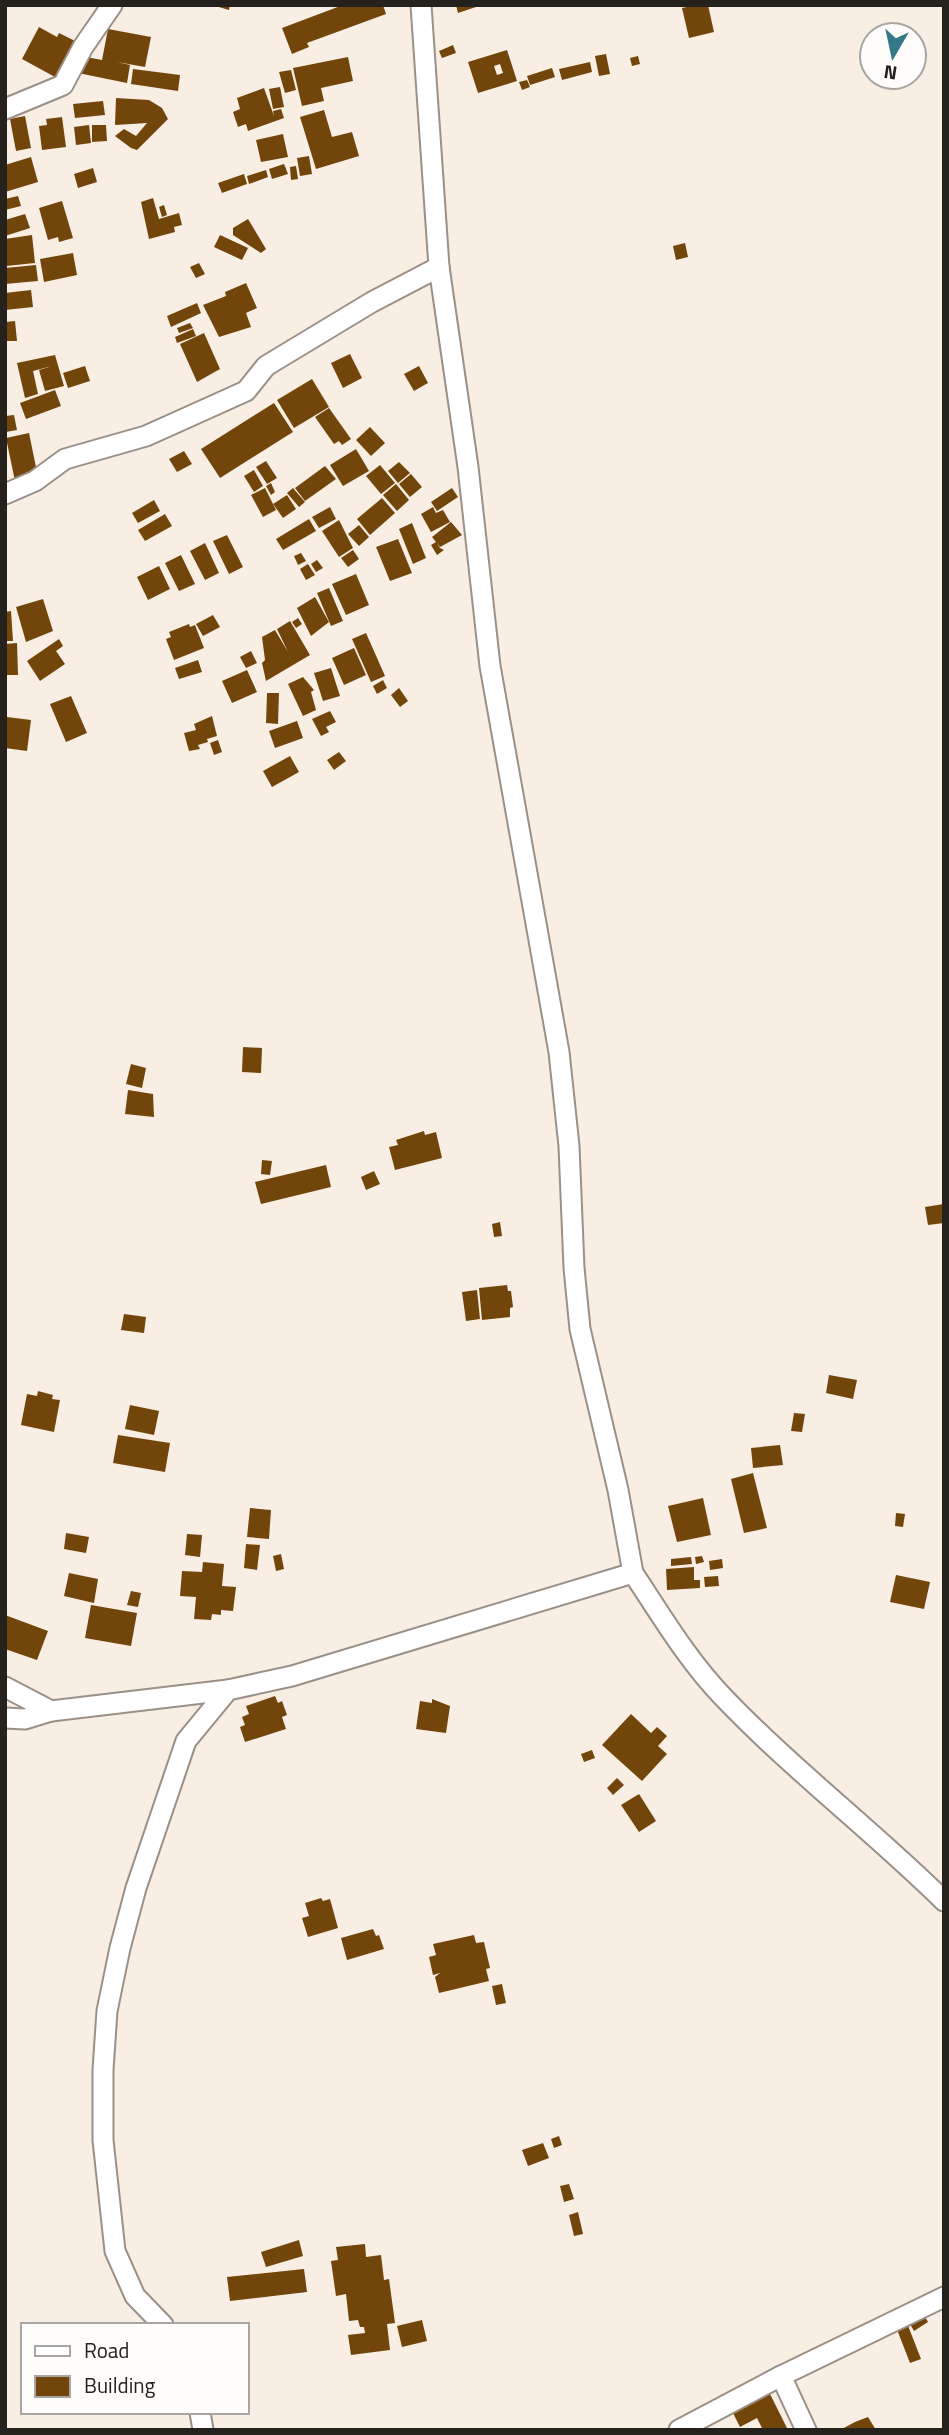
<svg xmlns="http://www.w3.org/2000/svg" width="949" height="2435" font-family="'Titillium Web',sans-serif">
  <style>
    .building { fill: #72460a; fill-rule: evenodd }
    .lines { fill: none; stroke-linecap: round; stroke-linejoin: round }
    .minor-casing { stroke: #9b9087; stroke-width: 23 }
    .minor { stroke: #fff; stroke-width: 19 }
  </style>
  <rect width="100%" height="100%" fill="#f9eee3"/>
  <g class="building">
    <polygon points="212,5 230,5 229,10"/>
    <polygon points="343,5 383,5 386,14 307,43 309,47 292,54 282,28"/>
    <polygon points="456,5 479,5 479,6 458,13"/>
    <polygon points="696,5 708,5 714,32 689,38 682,8"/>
    <polygon points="39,27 57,37 59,33 75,41 55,77 22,59"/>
    <polygon points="108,29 151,37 145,67 117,62 130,65 127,83 78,73 81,56 102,60"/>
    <polygon points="453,45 456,53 442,58 439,51"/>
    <path d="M 507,50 L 517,81 L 478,93 L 468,62 ZM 500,64 L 503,73 L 497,75 L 494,66 Z"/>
    <polygon points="606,54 610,74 599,76 595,56"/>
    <polygon points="638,56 640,64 632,66 630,58"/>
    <polygon points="348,57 353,81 321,88 324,101 302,106 293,68"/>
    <polygon points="590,62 592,72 562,80 559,69"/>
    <polygon points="552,68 555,77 530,85 527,76"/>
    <polygon points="133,69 180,75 178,91 131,84"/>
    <polygon points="291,70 296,90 285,93 279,72"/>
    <polygon points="527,80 530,87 522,90 519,82"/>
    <polygon points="280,87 284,107 273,109 269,89"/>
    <polygon points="264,88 274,116 273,111 281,109 284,118 248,131 246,124 238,127 233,112 240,109 237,98"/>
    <polygon points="116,98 149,100 162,108 168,119 137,150 131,148 115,136 124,129 136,136 147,123 115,125"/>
    <polygon points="103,101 105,115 75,118 73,104"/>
    <polygon points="324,110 332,137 352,132 359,156 316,169 300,117"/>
    <polygon points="25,116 31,148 16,151 10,119"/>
    <polygon points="62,117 66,147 42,150 39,126 47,125 46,119"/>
    <polygon points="89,125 91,143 76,145 74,127"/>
    <polygon points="92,125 106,125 107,141 92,142"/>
    <polygon points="283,134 288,157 261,162 256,140"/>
    <polygon points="309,156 312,174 300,176 297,158"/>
    <polygon points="31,157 38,182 5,192 5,165"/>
    <polygon points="284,164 288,174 272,179 269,169"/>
    <polygon points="296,166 298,179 291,180 290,167"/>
    <polygon points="93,168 97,182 78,188 74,174"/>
    <polygon points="266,170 268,177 249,184 247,176"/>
    <polygon points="244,174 247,184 222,193 218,183"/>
    <polygon points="18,196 21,206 5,210 5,199"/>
    <polygon points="153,198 159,219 179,213 182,225 174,227 175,232 149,239 141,202"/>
    <polygon points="62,201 73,238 59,242 58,237 48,240 39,208"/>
    <polygon points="164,205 167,215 162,217 159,207"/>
    <polygon points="25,214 30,228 5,236 5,220"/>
    <polygon points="248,219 266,249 261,253 233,235 233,228"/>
    <polygon points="32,235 35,263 6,266 5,239"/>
    <polygon points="220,235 248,248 242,260 214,247"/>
    <polygon points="685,243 688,257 676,260 673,246"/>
    <polygon points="73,253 77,275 44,282 40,259"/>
    <polygon points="199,263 205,274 196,278 190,267"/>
    <polygon points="36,265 38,281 5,284 5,268"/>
    <polygon points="246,283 257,308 246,313 251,327 219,337 203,305 226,296 225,292"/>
    <polygon points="31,290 33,307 5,310 5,293"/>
    <polygon points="197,303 201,313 171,327 167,316"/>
    <polygon points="15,321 17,341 5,341 5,322"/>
    <polygon points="190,323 193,328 179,333 177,328"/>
    <polygon points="193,329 196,336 177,343 175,337"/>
    <polygon points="204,333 220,369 197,382 180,344"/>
    <polygon points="350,354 362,378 343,388 331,363"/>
    <polygon points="55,355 64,386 45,391 39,370 52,366 33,371 38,394 25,398 17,363"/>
    <polygon points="85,366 90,381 68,388 63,373"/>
    <polygon points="419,366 428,383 414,391 404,374"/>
    <polygon points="312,379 329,407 294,428 277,400"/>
    <polygon points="55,390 61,406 26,419 20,403"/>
    <polygon points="274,403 293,432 220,478 201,449"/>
    <polygon points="329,408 351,439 342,445 339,441 334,444 315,417"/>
    <polygon points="14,415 17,430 6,432 5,416"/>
    <polygon points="370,427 385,443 371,456 356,440"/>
    <polygon points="29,433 38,477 15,481 6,438"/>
    <polygon points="356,449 369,471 343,486 330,465"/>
    <polygon points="184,451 192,464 177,472 169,459"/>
    <polygon points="266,461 277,478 267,484 256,467"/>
    <polygon points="399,462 410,473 398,483 388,471"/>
    <polygon points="380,465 395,483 381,494 366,476"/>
    <polygon points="325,466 336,479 305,501 295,488"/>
    <polygon points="254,470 263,486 254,492 244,476"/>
    <polygon points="411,474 422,487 410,497 399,484"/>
    <polygon points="271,483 275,492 271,495 266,486"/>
    <polygon points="396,484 409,500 397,511 383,495"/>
    <polygon points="265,488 276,510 263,517 251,495"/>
    <polygon points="293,488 305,502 299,507 287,493"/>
    <polygon points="452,488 458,497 437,511 431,502"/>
    <polygon points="287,495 296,509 283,518 273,504"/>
    <polygon points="382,498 395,513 370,535 357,519"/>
    <polygon points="154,500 160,511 138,523 132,513"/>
    <polygon points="330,507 336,519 319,528 312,517"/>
    <polygon points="433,507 436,513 443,510 450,522 431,532 421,514"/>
    <polygon points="165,514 172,526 145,541 138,530"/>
    <polygon points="309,519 316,531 283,550 276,539"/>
    <polygon points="339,520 353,548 339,557 322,531"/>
    <polygon points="451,522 462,535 440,547 437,543 440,548 444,550 437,555 431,545 436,542 432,537"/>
    <polygon points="412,523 426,558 413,564 399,529"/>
    <polygon points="359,525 369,537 359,546 348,534"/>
    <polygon points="227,535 243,567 229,574 213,541"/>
    <polygon points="398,539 412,573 390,581 376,547"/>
    <polygon points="205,543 219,573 205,580 190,551"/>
    <polygon points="353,550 359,559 348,567 341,558"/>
    <polygon points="301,553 306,561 298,565 294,556"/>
    <polygon points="181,555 195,584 179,591 165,563"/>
    <polygon points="317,560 323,568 316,572 311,564"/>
    <polygon points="308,564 315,575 306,580 300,569"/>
    <polygon points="159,566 170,589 148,600 137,577"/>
    <polygon points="356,574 369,605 346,615 332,584"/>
    <polygon points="329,588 343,621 331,626 317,593"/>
    <polygon points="315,597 329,622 311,636 297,608"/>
    <polygon points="43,599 53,631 26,642 16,607"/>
    <polygon points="11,611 13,641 5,641 5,612"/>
    <polygon points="213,615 220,627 203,636 196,624"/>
    <polygon points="298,618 302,624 296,628 292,622"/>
    <polygon points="290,621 310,655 266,681 262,663 265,660 262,637 275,630 288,652 277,629"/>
    <polygon points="189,624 190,627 195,625 204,648 174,660 166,639 171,637 169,632"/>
    <polygon points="366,633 385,676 371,682 352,639"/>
    <polygon points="59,639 63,646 56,651 65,664 40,681 27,661"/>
    <polygon points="17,643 18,675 5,675 5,644"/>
    <polygon points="354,648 366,675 344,685 332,658"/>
    <polygon points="251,651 257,663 246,668 240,657"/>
    <polygon points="198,660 202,672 179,679 175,668"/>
    <polygon points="331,668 340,696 323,701 314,673"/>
    <polygon points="247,670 257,692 232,703 222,681"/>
    <polygon points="303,677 314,690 311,692 316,710 303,716 288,684"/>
    <polygon points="383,680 387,688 377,694 373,686"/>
    <polygon points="399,688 408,701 400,707 391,695"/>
    <polygon points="267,693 279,693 278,724 266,723"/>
    <polygon points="71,696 87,733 66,742 50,704"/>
    <polygon points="330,711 336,722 326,727 329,732 321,736 312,719"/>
    <polygon points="212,716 217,736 207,739 208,742 198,745 200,749 189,751 184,733 196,730 194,724"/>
    <polygon points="7,717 31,720 27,751 5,748"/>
    <polygon points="297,721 303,738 275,748 269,731"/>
    <polygon points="218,740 222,752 214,755 210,743"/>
    <polygon points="339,752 346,761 334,770 327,760"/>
    <polygon points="290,756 299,772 272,787 263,771"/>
    <polygon points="243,1047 262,1048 261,1073 242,1072"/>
    <polygon points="131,1064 146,1068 142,1088 126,1084"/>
    <polygon points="128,1090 153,1094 154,1117 125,1114"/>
    <polygon points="424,1131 425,1135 436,1132 442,1158 395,1170 389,1147 398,1145 396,1140"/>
    <polygon points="262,1160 272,1161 270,1175 261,1174"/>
    <polygon points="326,1165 331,1187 261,1204 255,1182"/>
    <polygon points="374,1171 380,1184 366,1190 361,1177"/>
    <polygon points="944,1204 944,1223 928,1225 925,1207"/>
    <polygon points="500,1222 502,1236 494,1237 492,1224"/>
    <polygon points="507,1285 508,1291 511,1291 513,1307 510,1308 510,1317 482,1320 479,1288"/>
    <polygon points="477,1290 480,1319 466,1321 462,1292"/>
    <polygon points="124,1314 146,1317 144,1333 121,1330"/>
    <polygon points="829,1375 857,1380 853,1399 826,1393"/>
    <polygon points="38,1391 53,1395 52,1399 60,1400 54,1432 21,1425 27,1394 37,1396"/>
    <polygon points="130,1405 159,1411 154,1435 125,1429"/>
    <polygon points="794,1413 805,1414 802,1432 791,1431"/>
    <polygon points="118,1435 170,1443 165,1472 113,1463"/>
    <polygon points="780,1445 783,1465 753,1468 751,1448"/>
    <polygon points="753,1473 767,1528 744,1533 731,1479"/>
    <polygon points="703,1498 711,1535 677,1542 668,1506"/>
    <polygon points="250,1508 271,1510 269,1539 247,1537"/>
    <polygon points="896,1513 905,1514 903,1527 895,1526"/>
    <polygon points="66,1533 89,1537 86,1553 64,1549"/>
    <polygon points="187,1534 202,1535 200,1557 185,1555"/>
    <polygon points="246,1544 260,1545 257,1570 244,1568"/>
    <polygon points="281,1554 284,1569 276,1571 273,1556"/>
    <polygon points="702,1556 704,1562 696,1564 695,1557"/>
    <polygon points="691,1557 692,1564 671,1566 671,1559"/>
    <polygon points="722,1559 723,1568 710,1570 709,1561"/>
    <polygon points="203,1562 224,1564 222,1586 236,1587 233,1611 221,1610 221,1615 212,1614 211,1620 194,1619 196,1597 180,1596 182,1571 202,1572"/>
    <polygon points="694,1567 694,1580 700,1580 700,1588 667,1590 666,1569"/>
    <polygon points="69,1573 98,1579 94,1603 64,1596"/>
    <polygon points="896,1575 930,1582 924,1609 890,1602"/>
    <polygon points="718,1576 719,1586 705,1587 704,1577"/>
    <polygon points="131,1591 141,1593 138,1607 127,1605"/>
    <polygon points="91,1605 137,1613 131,1646 85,1638"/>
    <polygon points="5,1615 48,1631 37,1660 5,1649"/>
    <polygon points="275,1696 278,1703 282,1701 287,1715 282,1717 286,1729 245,1742 240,1727 245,1725 242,1717 249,1714 246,1706"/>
    <polygon points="432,1699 450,1706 446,1733 416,1729 420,1701 432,1703"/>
    <polygon points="631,1714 651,1733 657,1727 667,1736 658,1746 667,1754 642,1781 602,1745"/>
    <polygon points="592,1750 595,1758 584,1762 581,1754"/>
    <polygon points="617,1778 624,1785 613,1795 607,1788"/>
    <polygon points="639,1794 656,1821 639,1832 621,1805"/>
    <polygon points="321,1898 323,1901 330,1899 338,1928 308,1937 302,1918 309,1916 305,1903"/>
    <polygon points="373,1929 376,1936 379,1935 384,1949 347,1960 341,1938"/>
    <polygon points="474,1935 476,1943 484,1942 490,1968 486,1969 489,1981 439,1993 435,1977 440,1973 433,1975 429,1957 436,1955 433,1944"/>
    <polygon points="502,1984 506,2003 496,2005 492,1986"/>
    <polygon points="559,2136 562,2145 554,2148 551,2139"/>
    <polygon points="543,2143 549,2158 528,2166 522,2150"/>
    <polygon points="569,2184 574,2199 564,2202 560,2186"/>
    <polygon points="578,2212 583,2234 574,2236 569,2215"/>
    <polygon points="299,2240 303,2256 266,2267 261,2252"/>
    <polygon points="365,2244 366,2257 381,2255 384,2280 389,2279 395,2323 387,2324 390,2350 351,2355 348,2335 365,2333 364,2327 360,2327 358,2320 349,2321 346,2294 336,2296 331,2261 338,2260 336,2247"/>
    <polygon points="304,2269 307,2292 230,2301 227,2277"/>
    <polygon points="924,2315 928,2322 914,2331 910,2324"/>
    <polygon points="422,2320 427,2341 402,2347 397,2326"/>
    <polygon points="907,2323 921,2359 910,2363 896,2327"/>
    <polygon points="769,2392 788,2430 763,2430 757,2418 740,2427 732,2411"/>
    <polygon points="868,2417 876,2430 840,2430 855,2422"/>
  </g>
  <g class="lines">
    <g class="minor-casing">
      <g id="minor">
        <polyline points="5,109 63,85 83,47 112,5"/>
        <polyline points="5,494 35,481 65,459 146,436 246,391 266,366 372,302 439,267"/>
        <path d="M 633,1573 C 661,1615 688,1661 724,1698 C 793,1770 873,1831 944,1901"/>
        <polyline points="5,1687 51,1711 228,1690"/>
        <polyline points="5,1718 25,1719 51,1711"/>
        <polyline points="163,2325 135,2296 115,2251 103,2140 103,2070 107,2011 120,1948 136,1888 186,1741 228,1690 292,1676 633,1573 618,1490 580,1329 574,1268 569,1146 559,1052 490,666 468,467 439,267 421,5"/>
        <polyline points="781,2376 806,2430"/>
        <polyline points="200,2412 203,2430"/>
        <polyline points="679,2430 781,2376 944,2297"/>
      </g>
    </g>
    <use href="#minor" class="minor"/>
  </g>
  <rect width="949" height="2435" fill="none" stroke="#25211d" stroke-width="14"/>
  <rect x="21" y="2323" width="228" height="91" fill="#fffdfb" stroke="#a8a5a2" stroke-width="2"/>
  <rect x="35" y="2346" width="35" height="10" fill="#ffffff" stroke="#a8a5a2" stroke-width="2"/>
  <text x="84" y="2358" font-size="21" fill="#25211d">Road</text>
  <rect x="35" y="2376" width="35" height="21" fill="#72460a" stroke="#a8a5a2" stroke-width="2"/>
  <text x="84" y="2393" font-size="21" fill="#25211d">Building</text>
  <g transform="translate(893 56) rotate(189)"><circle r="33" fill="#fffdfb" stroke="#a8a5a2" stroke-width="2"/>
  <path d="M0-5L12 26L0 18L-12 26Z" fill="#357989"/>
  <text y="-10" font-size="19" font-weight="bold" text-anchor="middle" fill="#25211d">N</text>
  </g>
</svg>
